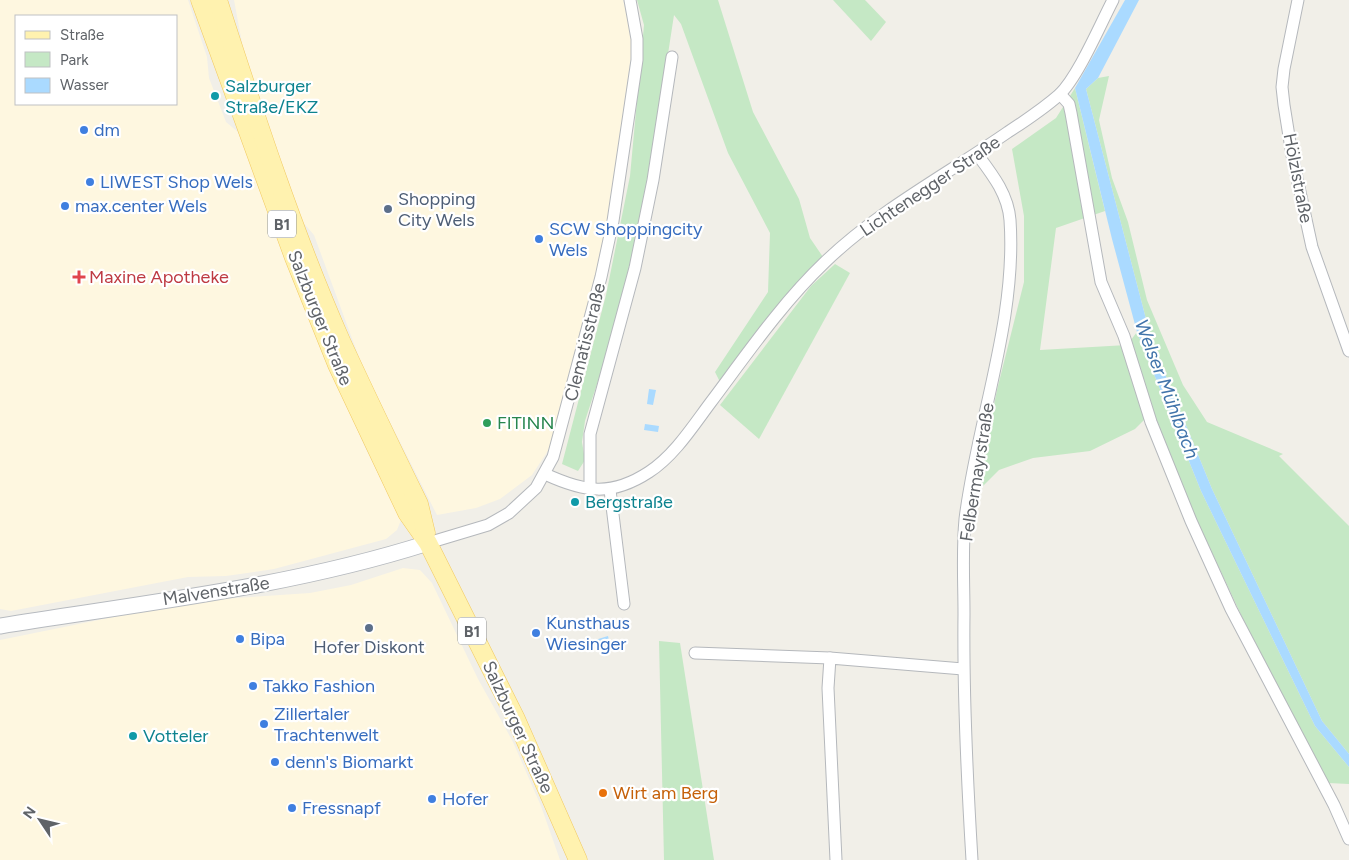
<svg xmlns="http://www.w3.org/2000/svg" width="1349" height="860" font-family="Figtree,sans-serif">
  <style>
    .commercial { fill: #fef7e0; fill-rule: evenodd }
    .green { fill: #c5e8c5 }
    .water { fill: #aadaff }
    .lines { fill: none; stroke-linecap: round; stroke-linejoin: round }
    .street-casing { stroke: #b5b8bc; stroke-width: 13 }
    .secondary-casing { stroke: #b6babf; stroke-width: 17 }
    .primary-casing { stroke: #f2c960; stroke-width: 19 }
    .street { stroke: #fff; stroke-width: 11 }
    .secondary { stroke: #fff; stroke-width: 15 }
    .primary { stroke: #fff2af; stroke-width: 18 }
    .culture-dot { fill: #0f9aa8; stroke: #fff; stroke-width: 2 }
    .shop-dot { fill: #3f7fe0; stroke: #fff; stroke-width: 2 }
    .service-dot { fill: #5c6f8a; stroke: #fff; stroke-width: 2 }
    .health-dot { fill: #e0444e; stroke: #fff; stroke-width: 2 }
    .leisure-dot { fill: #2e9e5b; stroke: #fff; stroke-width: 2 }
    .food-dot { fill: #e8710a; stroke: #fff; stroke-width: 2 }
    .labels { text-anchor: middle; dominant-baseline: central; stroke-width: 4.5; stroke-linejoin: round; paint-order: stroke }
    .shield { fill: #fff; stroke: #8f9295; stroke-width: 1 }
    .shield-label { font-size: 16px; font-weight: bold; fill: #5f6368 }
    .culture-label { font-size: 18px; fill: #0d838f; stroke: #fff; text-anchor: start }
    .shop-label { font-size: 18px; fill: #366cbe; stroke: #fff; text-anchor: start }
    .street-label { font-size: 18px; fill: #5f6368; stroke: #fff }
    .service-label { font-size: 18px; fill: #4e5e75; stroke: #fff; text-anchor: start }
    .health-label { font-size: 18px; fill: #be3a42; stroke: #fff; text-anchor: start }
    .leisure-label { font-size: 18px; fill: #27864d; stroke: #fff; text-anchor: start }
    .food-label { font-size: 18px; fill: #c56008; stroke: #fff; text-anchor: start }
    .water-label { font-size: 19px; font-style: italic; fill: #4174aa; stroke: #fff }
  </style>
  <rect width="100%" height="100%" fill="#f1efe8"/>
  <g class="commercial">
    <path d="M 0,0 L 188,0 L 207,57 L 209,78 L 226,122 L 238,132 L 364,445 L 401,520 L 397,530 L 386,539 L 274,569 L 226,576 L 188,577 L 11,611 L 0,609 ZM 16,16 L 176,16 L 176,104 L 16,104 Z"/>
    <polygon points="234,0 623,0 633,43 608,215 588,309 562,412 549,449 532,475 500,499 476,508 437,515 364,371 314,235 301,220 245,59"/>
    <polygon points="403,568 420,570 432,583 478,679 513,742 541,806 560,860 0,860 0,640 192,601 310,593 351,585"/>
  </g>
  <g class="green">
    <polygon points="637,0 718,0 753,112 799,199 810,238 823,257 720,382 715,372 768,292 770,233 728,153 681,24 674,15 646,197 623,304 585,421 582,442 585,460 578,471 562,464 606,295 630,176 644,25"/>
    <polygon points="833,0 865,0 886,22 871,41"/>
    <polygon points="1109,76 1099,120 1112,178 1128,222 1147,300 1183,385 1207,422 1283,454 1279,456 1349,526 1349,754 1322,721 1212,489 1152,342 1086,89 1098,78"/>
    <polygon points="1075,88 1105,211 1056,228 1040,350 1127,345 1137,332 1201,491 1315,726 1349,767 1349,784 1328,783 1243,619 1179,482 1153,411 1135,429 1090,451 1033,458 999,470 976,493 997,390 1024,282 1024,216 1012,149 1056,118"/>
    <polygon points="835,264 850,273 759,439 720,405 811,286"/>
    <polygon points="659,641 680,643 714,860 664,860"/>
  </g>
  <g class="water">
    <polygon points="1125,0 1139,0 1098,78 1086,89 1152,342 1212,489 1322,721 1349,754 1349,767 1315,726 1201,491 1137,332 1112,239 1075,88"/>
    <polygon points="649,389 656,390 653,405 647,404"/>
    <polygon points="645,424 659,426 658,432 644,430"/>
    <polygon points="608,636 610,644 597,647 595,640"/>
  </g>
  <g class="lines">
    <g class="street-casing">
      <g id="street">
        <polyline points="1298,0 1284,69 1282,87 1284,105 1292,155 1312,247 1349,351"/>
        <polyline points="1060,94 1069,104 1071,113 1101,282 1124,336 1151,422 1191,521 1231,609 1334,805 1349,839"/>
        <path d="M 545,474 C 584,492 611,497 649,472 C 674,456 693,426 711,402 C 747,354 782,303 825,262 C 879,210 946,175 1008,132 C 1025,121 1043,109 1059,95 C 1078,77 1100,25 1113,0"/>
        <polyline points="590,489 590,434 635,268 653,180 672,57"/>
        <polyline points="610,490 624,604"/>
        <polyline points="428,543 488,525 509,513 536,488 553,457 601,277 613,221 637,60 637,39 630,0"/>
        <polyline points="695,653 830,658"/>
        <polyline points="836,860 828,688 830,658 963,669"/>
        <path d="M 972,860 C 967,778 963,696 964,614 C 964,583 962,551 965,519 C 977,421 1017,320 1010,220 C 1008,194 992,174 977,154"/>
      </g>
    </g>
    <g class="secondary-casing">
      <path id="secondary" d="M 0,626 C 143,603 290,587 428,543"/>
    </g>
    <g class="primary-casing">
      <g id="primary">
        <polyline points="200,0 294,258 337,365 407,513 428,543 516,719 578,860"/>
        <path d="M 218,0 C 255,115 293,232 342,343 C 367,397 393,451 419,504 L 426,533"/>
      </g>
    </g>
    <use href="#street" class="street"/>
    <use href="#secondary" class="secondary"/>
    <use href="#primary" class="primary"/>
  </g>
  <g class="culture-dot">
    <circle cx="215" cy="96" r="5"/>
    <circle cx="575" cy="502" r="5"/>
    <circle cx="133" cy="736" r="5"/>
  </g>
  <g class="shop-dot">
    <circle cx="84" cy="130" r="5"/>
    <circle cx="90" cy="182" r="5"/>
    <circle cx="65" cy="206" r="5"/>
    <circle cx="539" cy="239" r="5"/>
    <circle cx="536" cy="633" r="5"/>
    <circle cx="240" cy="639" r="5"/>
    <circle cx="253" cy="686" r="5"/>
    <circle cx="264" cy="724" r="5"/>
    <circle cx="275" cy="762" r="5"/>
    <circle cx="432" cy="799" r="5"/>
    <circle cx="292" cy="808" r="5"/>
  </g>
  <g class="service-dot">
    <circle cx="388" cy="209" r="5"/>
    <circle cx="369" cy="628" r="5"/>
  </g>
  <path class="health-dot" d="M76.5 269.5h5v5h5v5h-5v5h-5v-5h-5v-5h5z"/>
  <circle class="leisure-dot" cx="487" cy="423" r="5"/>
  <circle class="food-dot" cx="603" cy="793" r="5"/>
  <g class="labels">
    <g class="shield">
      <rect x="268" y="210.5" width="28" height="27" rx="4"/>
      <rect x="458" y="617.5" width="28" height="27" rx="4"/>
    </g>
    <g class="shield-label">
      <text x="282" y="224">B1</text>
      <text x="472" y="631">B1</text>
    </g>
    <g class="culture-label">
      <text x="225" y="86">Salzburger<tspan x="225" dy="21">Straße/EKZ</tspan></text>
      <text x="585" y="502">Bergstraße</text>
      <text x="143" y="736">Votteler</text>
    </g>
    <g class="shop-label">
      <text x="94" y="130">dm</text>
      <text x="100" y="182">LIWEST Shop Wels</text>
      <text x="75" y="206">max.center Wels</text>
      <text x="549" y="229">SCW Shoppingcity<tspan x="549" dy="21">Wels</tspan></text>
      <text x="546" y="623">Kunsthaus<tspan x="546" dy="21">Wiesinger</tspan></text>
      <text x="250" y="639">Bipa</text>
      <text x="263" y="686">Takko Fashion</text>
      <text x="274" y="714">Zillertaler<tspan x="274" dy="21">Trachtenwelt</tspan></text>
      <text x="285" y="762">denn's Biomarkt</text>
      <text x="442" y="799">Hofer</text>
      <text x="302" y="808">Fressnapf</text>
    </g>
    <g class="street-label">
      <text transform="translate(1298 178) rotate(79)">Hölzlstraße</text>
      <text transform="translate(930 186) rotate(-34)">Lichtenegger Straße</text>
      <text transform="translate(320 318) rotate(68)">Salzburger Straße</text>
      <text transform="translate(585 342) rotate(-76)">Clematisstraße</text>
      <text transform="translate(977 472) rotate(-81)">Felbermayrstraße</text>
      <text transform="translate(216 591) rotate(-9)">Malvenstraße</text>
      <text transform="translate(518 727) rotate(65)">Salzburger Straße</text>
    </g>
    <g class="service-label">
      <text x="398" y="199">Shopping<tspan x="398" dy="21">City Wels</tspan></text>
      <text x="369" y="647" text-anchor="middle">Hofer Diskont</text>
    </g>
    <g class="health-label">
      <text x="89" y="277">Maxine Apotheke</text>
    </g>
    <g class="leisure-label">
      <text x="497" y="423">FITINN</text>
    </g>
    <g class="food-label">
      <text x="613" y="793">Wirt am Berg</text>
    </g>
    <g class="water-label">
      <text transform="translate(1167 389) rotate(69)">Welser Mühlbach</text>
    </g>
  </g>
  <rect x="15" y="15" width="162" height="90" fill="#ffffff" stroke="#bfc1c3"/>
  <rect x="25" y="31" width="25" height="8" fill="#fff2af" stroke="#bfc1c3"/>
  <text x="60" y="40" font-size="15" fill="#5f6368">Straße</text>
  <rect x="25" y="52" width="25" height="15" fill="#c5e8c5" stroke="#bfc1c3"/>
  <text x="60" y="65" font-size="15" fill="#5f6368">Park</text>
  <rect x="25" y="78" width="25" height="15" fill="#aadaff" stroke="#bfc1c3"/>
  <text x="60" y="90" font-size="15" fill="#5f6368">Wasser</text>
  <g transform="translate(40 820) rotate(305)" stroke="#ffffff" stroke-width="4" paint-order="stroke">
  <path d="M0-4L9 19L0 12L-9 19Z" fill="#5f6368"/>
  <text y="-8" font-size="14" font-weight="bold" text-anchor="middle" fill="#5f6368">N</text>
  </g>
</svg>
